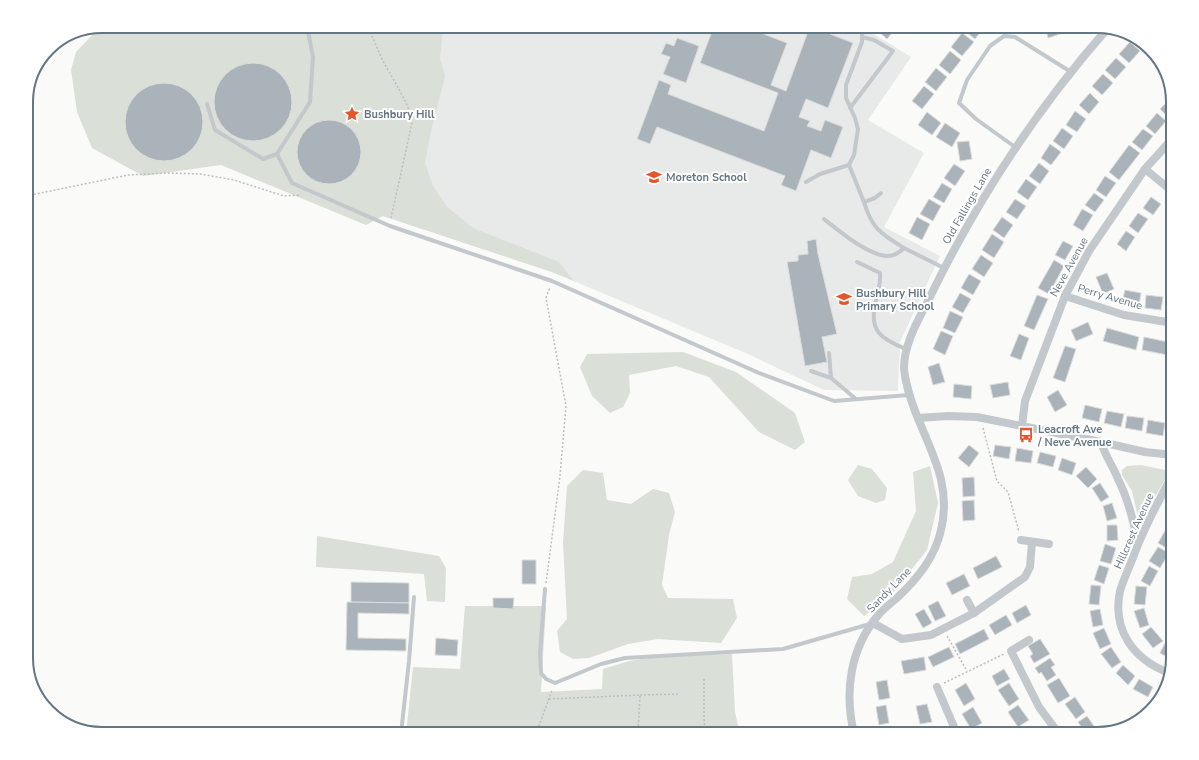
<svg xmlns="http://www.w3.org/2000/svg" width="1199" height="760" font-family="'Nunito Sans',sans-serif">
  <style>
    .built { fill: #e8e9e9 }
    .green { fill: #dadfd7 }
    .building { fill: #aab3b9; stroke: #dcdcda }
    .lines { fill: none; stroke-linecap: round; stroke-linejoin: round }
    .path { stroke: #bbbfc2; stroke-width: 1.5; stroke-dasharray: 2 2; stroke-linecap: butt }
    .lane { stroke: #c3c8cc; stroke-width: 4 }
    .street { stroke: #c3c8cc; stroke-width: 8 }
    .labels { text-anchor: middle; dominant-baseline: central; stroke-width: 4; stroke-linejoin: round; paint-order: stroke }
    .poi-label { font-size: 11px; font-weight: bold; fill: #657683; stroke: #fff; text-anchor: start }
    .street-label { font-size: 11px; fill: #657683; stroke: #fff }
    .rim { fill: none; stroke: #657683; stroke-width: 2 }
  </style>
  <rect width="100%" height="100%" fill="#fafaf8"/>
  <polygon class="built" points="429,26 859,26 872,33 911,57 868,120 924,153 884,227 940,256 900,342 898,391 824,390 748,354 552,272 383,216"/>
  <g class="green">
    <polygon points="102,26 443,26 440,59 445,76 431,131 425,163 433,186 447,207 473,228 559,262 574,281 552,272 383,216 366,225 221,165 143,176 92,148 77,112 71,70 76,52 100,27"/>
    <polygon points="683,352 736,372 795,413 805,442 795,450 759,432 709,377 676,366 629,375 630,393 623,407 610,413 592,396 580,367 587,354"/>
    <polygon points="858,465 872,469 887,488 885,500 876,503 858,496 848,480"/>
    <polygon points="1141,465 1165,470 1167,476 1144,516 1138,517 1132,491 1122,475 1122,470 1127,466"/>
    <polygon points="930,466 938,503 927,550 893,593 864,616 847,599 852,577 872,574 893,562 916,511 913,472"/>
    <polygon points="583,470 603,473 607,500 631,504 653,489 669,493 675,512 669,535 662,585 668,598 733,599 737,618 721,643 658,639 628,644 589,658 573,659 560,652 557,631 567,619 563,543 567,486"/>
    <polygon points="317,536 439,556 446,568 445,602 427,601 424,574 316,567"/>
    <polygon points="465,606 546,606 541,692 602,689 603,669 629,661 656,657 732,654 735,712 740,734 406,734 413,667 460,669"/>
  </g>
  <g class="building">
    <polygon points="714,26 743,26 787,43 771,85 786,91 810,26 853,43 828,108 806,99 799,117 810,121 807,126 821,131 825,120 843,127 831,158 811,150 796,191 781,185 785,176 657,127 650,144 637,139 659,80 671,85 668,94 764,131 778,93 700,63"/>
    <polygon points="883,26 896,26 897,27 887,39 878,31"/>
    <polygon points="967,26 985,26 975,39 964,30"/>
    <polygon points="1045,26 1061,26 1063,33 1048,38"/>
    <polygon points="962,33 974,42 962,56 951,47"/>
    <polygon points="677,38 699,46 686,83 663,74 670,57 661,54 666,43 674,46"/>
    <polygon points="1130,42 1140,51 1129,63 1119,54"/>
    <polygon points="950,51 961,60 950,74 939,65"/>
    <polygon points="1116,58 1126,67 1115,79 1105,70"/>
    <circle cx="253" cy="102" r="39"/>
    <polygon points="936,68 947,77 936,91 925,82"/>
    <polygon points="1103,74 1113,83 1102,95 1092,86"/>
    <circle cx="164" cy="122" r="39"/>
    <polygon points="924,86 934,94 922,109 912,101"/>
    <polygon points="1090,93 1099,102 1089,114 1079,105"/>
    <polygon points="1171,98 1173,102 1173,114 1169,118 1160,109"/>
    <polygon points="1075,111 1086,119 1077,132 1066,125"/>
    <polygon points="927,112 941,123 932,135 918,125"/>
    <polygon points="1157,113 1166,121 1155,134 1146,126"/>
    <circle cx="329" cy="152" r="32"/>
    <polygon points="945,123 960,133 952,147 936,137"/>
    <polygon points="1062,128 1073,136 1064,149 1053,141"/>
    <polygon points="1143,129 1153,136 1142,150 1132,142"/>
    <polygon points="969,141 972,159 960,161 957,142"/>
    <polygon points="1050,144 1061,152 1051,165 1041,158"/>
    <polygon points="1129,145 1140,153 1119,180 1109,172"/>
    <polygon points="1039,163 1049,171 1040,184 1029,176"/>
    <polygon points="954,164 965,171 955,186 944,178"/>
    <polygon points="1105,176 1116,183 1106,197 1096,190"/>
    <polygon points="1026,179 1037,187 1028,200 1017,192"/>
    <polygon points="942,183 952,189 944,203 933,197"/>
    <polygon points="1094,193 1104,200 1095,212 1085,205"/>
    <polygon points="1151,197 1161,204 1153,215 1143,208"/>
    <polygon points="929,199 941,206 933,221 920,214"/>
    <polygon points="1015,199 1026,206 1017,219 1006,212"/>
    <polygon points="1082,209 1093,215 1083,231 1073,225"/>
    <polygon points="1138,213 1148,219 1138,233 1129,226"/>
    <polygon points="917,217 930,224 922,240 909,233"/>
    <polygon points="1002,217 1013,225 1004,238 993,230"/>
    <polygon points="1173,222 1173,235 1167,230"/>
    <polygon points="1126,231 1135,237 1126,251 1117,244"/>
    <polygon points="992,234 1004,242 994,258 982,250"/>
    <polygon points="816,239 818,254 837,334 822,337 827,362 805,366 787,262 798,261 798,255 808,254 807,241"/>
    <polygon points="1063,241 1073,246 1065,260 1055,255"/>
    <polygon points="981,255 993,263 984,277 972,269"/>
    <polygon points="1054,260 1064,266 1049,294 1038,288"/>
    <polygon points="1107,273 1114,289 1103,294 1096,277"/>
    <polygon points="969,274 981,281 973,295 961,288"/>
    <polygon points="1125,290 1141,293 1139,305 1122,302"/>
    <polygon points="960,293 971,299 963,313 952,307"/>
    <polygon points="1037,295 1048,299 1034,330 1024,326"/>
    <polygon points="1146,295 1163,297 1161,310 1145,308"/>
    <polygon points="1167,299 1173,300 1173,311 1166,310"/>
    <polygon points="950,311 963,317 955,333 943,328"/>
    <polygon points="1088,322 1093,334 1076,341 1071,330"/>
    <polygon points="1107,328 1139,337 1136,350 1103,341"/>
    <polygon points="941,331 953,336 945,355 933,349"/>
    <polygon points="1019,334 1029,338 1021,360 1010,356"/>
    <polygon points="1144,337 1173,343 1173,356 1142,350"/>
    <polygon points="1065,346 1076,349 1065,382 1053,378"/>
    <polygon points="939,363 945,382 933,385 928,367"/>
    <polygon points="1008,382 1010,395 993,398 990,385"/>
    <polygon points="954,384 972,386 971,399 953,397"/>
    <polygon points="1058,390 1067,405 1055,412 1047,397"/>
    <polygon points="1085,405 1102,409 1099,422 1082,418"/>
    <polygon points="1107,411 1124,414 1121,427 1104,423"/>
    <polygon points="1127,416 1144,418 1142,431 1125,428"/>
    <polygon points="1148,420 1165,423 1163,436 1146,433"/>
    <rect x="1169" y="423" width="4" height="12"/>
    <polygon points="969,445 979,453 969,467 958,458"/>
    <polygon points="995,445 1011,447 1009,459 993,456"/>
    <polygon points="1017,448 1033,451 1031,463 1015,461"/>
    <polygon points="1040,452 1056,456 1053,467 1037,463"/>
    <polygon points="1062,458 1076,463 1072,475 1058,470"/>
    <polygon points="1086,467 1097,479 1088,488 1076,476"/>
    <polygon points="974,477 975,496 963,497 962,478"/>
    <polygon points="1100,483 1109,497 1101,502 1092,488"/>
    <polygon points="974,500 975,520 963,521 962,501"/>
    <polygon points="1112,503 1117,518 1107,521 1103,506"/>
    <polygon points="1107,525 1117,525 1118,540 1107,541"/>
    <polygon points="1166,529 1173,533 1173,541 1168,549 1158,543"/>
    <polygon points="1105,544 1116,548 1111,564 1100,561"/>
    <polygon points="1158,547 1169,553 1160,568 1149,561"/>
    <polygon points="996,556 1002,567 978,579 973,568"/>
    <rect x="522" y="560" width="14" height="24"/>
    <polygon points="1099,565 1109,568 1104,584 1094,580"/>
    <polygon points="1149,566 1158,571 1150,586 1141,581"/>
    <polygon points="964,574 970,586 952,595 946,583"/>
    <polygon points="351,582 409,583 409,603 351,602"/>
    <polygon points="1091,585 1101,586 1099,605 1089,604"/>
    <polygon points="1136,586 1147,587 1145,605 1134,604"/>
    <polygon points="493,598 514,598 513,609 493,608"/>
    <polygon points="938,601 946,616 935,621 928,606"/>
    <polygon points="347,602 409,603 409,614 358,613 358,638 406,639 406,651 346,650"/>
    <polygon points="1026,605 1031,615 1017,623 1012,613"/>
    <polygon points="1144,608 1149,625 1140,628 1134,611"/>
    <polygon points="924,609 932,623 923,628 915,614"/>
    <polygon points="1100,609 1103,625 1093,627 1090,611"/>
    <polygon points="1006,615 1012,625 995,635 989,625"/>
    <polygon points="1151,627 1163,641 1153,648 1142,634"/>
    <polygon points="1104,628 1111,644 1100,649 1093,633"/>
    <polygon points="984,629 989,639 960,654 955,644"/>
    <polygon points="436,638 458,640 457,656 435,655"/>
    <polygon points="1040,639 1050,654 1034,663 1030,656 1033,654 1028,646"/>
    <polygon points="1165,643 1173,648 1172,660 1160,653"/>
    <polygon points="949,647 954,657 933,667 928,657"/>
    <polygon points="1111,647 1121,662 1112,668 1101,654"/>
    <polygon points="924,657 926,670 904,674 901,661"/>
    <polygon points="1050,658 1055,665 1051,667 1056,675 1047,681 1041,672 1039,674 1035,668"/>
    <polygon points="1123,665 1135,676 1128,685 1116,673"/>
    <polygon points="1004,669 1010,679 997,686 992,676"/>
    <polygon points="1059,678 1070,696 1058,703 1047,685"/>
    <polygon points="1139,679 1153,687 1148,697 1133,689"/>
    <polygon points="887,680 890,698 879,700 876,682"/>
    <polygon points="966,683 975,699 964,706 955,690"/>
    <polygon points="1009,683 1019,699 1009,706 998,690"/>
    <polygon points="1159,688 1163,690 1159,701 1155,700"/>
    <polygon points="1075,697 1085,712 1076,719 1065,704"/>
    <polygon points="927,704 932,722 920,724 916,706"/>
    <polygon points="886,705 889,723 879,725 876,707"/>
    <polygon points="1018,705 1029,720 1018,727 1008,712"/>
    <polygon points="973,707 982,723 971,729 962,714"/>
    <polygon points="1087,716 1098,732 1094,734 1086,734 1078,722"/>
    <polygon points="1032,726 1037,734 1022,734 1021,733"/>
  </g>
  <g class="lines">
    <g class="path">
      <polyline points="365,26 371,34 384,63 400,91 408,107 412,123 391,218"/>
      <polyline points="26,196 128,175 168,173 201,174 234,180 284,196 301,195"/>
      <polyline points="983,428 997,481 1008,492 1019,532"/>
      <polyline points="546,583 560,476 566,406 546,298 550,287"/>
      <polyline points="947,636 967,671"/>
      <polyline points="704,679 704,716 705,734"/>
      <polyline points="944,683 1004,654"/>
      <polyline points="640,695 679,694"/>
      <polyline points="549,699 640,695 638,734"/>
      <polyline points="536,734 552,690"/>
    </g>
    <g class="lane">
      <polyline points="207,104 215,130 263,159 277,154 310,102 313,57 307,26"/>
      <polyline points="850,108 893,51 874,40 862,37"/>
      <polyline points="1015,147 976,119 959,103 967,80 990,46 1004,36 1015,37 1071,72"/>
      <polyline points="277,154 292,183 390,226 552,281 759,373 834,401 909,395"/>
      <polyline points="849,165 864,202 875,198 881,193"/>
      <polyline points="806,182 820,174 849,165 854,155 858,129 855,118 846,98 846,85 862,42 862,26"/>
      <path d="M 864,202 C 872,229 881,234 904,248"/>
      <path d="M 824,219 C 839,231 869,256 888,256 C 894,256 900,252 904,248 L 944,268"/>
      <path d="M 857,262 L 880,273 C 881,284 878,290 876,301 C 868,331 881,339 906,349"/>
      <polyline points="829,353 831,378"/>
      <polyline points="811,371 831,378 856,399"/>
      <polyline points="545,589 540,653 541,673 546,679 555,683 601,664 625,658 783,649 870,624"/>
      <polyline points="401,734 409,661 414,597"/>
    </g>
    <g class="street">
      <polyline points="1145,169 1173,192"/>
      <polyline points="1065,296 1124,315 1173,323"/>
      <polyline points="918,418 948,416 977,417 1101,442 1145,452 1173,455"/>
      <polyline points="1022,426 1025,401 1065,296 1089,251 1145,169 1173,138"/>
      <path d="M 1101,442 C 1105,456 1113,466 1118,479 C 1128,499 1133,520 1138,542"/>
      <polyline points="1021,540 1049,544"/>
      <polyline points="967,600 974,613"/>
      <polyline points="873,623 902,639 931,635 974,613 1025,577 1030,567 1032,542"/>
      <polyline points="1029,640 1011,651 1039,707 1059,734"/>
      <path d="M 1169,673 C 1133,659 1112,630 1120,591 C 1123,581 1128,570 1132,560 C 1143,530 1158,502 1173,474"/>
      <polyline points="937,687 957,734"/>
      <path d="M 854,734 C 844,691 850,647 880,613 C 886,607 892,602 898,597 C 918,578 935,557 941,530 C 952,485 931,452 915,411 C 910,397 905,383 904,368 C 904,343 919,319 930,297 C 977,200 1036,110 1107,29"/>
    </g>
  </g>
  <defs>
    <g id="sight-bare" transform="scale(1.2)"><path d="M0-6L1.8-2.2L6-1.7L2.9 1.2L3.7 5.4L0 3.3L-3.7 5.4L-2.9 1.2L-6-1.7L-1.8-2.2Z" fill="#e4572e" stroke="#fff" stroke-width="2.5" paint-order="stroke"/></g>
    <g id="school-bare" transform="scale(1.2)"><path d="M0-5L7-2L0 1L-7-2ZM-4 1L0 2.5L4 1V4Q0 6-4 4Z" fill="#e4572e" stroke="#fff" stroke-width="2.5" paint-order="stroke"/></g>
    <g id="bus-bare" transform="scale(1.2)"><path d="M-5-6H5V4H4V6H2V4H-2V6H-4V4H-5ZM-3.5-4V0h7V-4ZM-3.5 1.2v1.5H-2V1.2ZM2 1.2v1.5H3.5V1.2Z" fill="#e4572e" stroke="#fff" stroke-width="2.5" paint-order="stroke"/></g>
  </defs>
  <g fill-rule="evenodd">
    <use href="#sight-bare" x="352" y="114"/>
    <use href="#school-bare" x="654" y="177"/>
    <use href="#school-bare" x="844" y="299"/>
    <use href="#bus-bare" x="1026" y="435"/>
  </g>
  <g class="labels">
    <g class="poi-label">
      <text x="364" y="114">Bushbury Hill</text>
      <text x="666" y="177">Moreton School</text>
      <text x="856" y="293">Bushbury Hill<tspan x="856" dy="13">Primary School</tspan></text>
      <text x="1038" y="429">Leacroft Ave<tspan x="1038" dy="13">/ Neve Avenue</tspan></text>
    </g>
    <g class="street-label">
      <text transform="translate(967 206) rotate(-60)">Old Fallings Lane</text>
      <text transform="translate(1069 267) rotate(-61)">Neve Avenue</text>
      <text transform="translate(1110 297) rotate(16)">Perry Avenue</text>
      <text transform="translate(1134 531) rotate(-66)">Hillcrest Avenue</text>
      <text transform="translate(889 590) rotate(-46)">Sandy Lane</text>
    </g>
  </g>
  <path d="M0 0H1199V760H0ZM102 33H1097A69 69 0 0 1 1166 102V658A69 69 0 0 1 1097 727H102A69 69 0 0 1 33 658V102A69 69 0 0 1 102 33Z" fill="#fff" fill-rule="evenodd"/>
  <path class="rim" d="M102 33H1097A69 69 0 0 1 1166 102V658A69 69 0 0 1 1097 727H102A69 69 0 0 1 33 658V102A69 69 0 0 1 102 33Z"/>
</svg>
